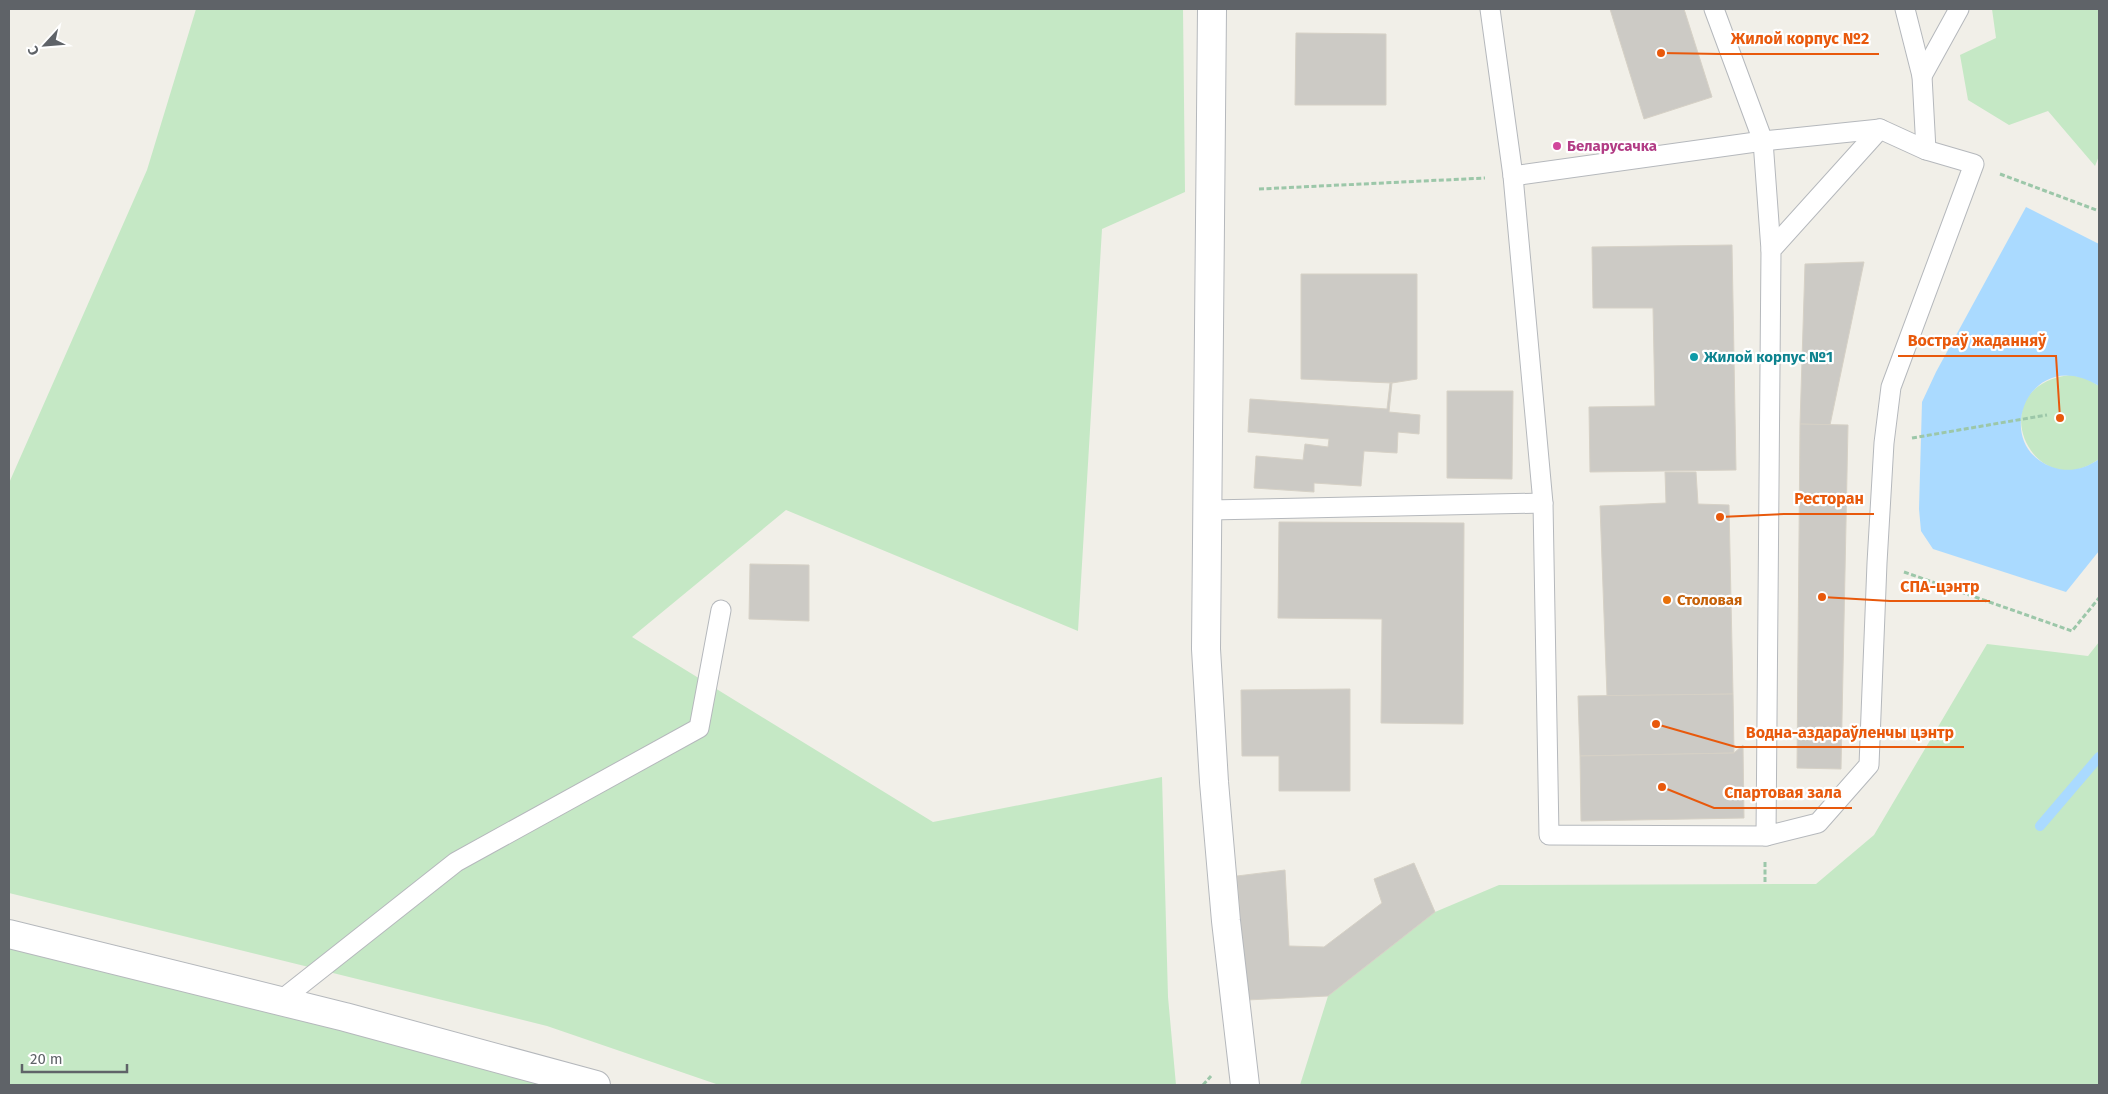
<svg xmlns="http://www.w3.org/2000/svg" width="2108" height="1094" font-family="'Fira Sans',sans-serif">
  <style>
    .green { fill: #c5e8c5 }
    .water { fill: #aadaff }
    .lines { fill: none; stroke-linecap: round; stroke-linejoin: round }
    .stream { stroke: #aadaff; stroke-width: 10 }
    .building { fill: #cccac5; stroke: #d6d1c6 }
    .service-casing { stroke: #b5b8bc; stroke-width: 21 }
    .minor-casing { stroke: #b5b8bc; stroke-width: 30 }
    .tertiary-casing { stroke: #b5b8bc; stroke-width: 30 }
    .path { stroke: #9cc7a9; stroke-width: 3; stroke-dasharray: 5 2.5; stroke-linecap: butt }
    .service { stroke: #fff; stroke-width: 19 }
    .minor { stroke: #fff; stroke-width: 28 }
    .tertiary { stroke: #fff; stroke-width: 28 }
    .hotel-dot { fill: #d1479c; stroke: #fff; stroke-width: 2 }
    .culture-dot { fill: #0f9aa8; stroke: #fff; stroke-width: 2 }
    .food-dot { fill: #e8710a; stroke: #fff; stroke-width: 2 }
    .labels { text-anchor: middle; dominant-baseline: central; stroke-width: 4.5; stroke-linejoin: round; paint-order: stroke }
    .hotel-label { font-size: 15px; font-weight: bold; fill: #b23c85; stroke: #fff; text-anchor: start }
    .culture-label { font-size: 15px; font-weight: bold; fill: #0d838f; stroke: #fff; text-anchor: start }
    .food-label { font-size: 15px; font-weight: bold; fill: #c56008; stroke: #fff; text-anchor: start }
    .leader { fill: none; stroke: #e8590c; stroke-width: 2 }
    .callout-dot { fill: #e8590c; stroke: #fff; stroke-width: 2 }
    .callout-label { font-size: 16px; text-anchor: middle; font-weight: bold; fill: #e8590c; stroke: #fff; stroke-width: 4.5; stroke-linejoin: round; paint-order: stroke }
  </style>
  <rect width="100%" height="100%" fill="#f1efe8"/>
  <g class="green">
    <polygon points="196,9 1183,9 1185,192 1102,229 1078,631 786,510 632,637 933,822 1162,777 1168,997 1176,1085 719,1085 547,1026 9,893 9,483 147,170"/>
    <polygon points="1992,9 2099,9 2099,156 2095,166 2048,111 2009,125 1968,100 1960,55 1996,38"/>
    <path d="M 2070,375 L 2086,378 L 2099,386 L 2099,459 C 2032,508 1978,386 2070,375 Z"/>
    <polygon points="2099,642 2099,1085 1300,1085 1328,996 1435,912 1499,885 1816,884 1874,835 1987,644 2088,656"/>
    <polygon points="9,934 596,1085 9,1085"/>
  </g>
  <path class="water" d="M 2026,207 L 2099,244 L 2099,386 C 2030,343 1989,444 2052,467 C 2069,473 2085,469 2099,459 L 2099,551 L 2066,592 L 1933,549 L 1921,531 L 1919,509 L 1922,402 L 1936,372 Z"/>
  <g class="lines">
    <polyline class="stream" points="2040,826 2099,757"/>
  </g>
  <g class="building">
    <polygon points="1610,9 1684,9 1712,97 1644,119"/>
    <polygon points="1296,33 1386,34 1386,105 1295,105"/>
    <polygon points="1732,245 1736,470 1590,472 1589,407 1655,406 1653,308 1593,308 1592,247"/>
    <polygon points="1864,262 1830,425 1800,424 1805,264"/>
    <polygon points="1301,274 1417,274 1417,379 1392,383 1301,379"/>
    <polygon points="1390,383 1392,383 1389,412 1420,415 1419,434 1398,432 1397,453 1364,451 1361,486 1314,483 1314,492 1254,488 1256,456 1303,460 1305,444 1328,447 1329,439 1248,432 1250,399 1387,409"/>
    <polygon points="1447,391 1513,391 1512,479 1447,478"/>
    <polygon points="1800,424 1848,425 1841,769 1797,768"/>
    <polygon points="1665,472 1696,472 1698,504 1729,505 1733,694 1607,696 1600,506 1666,503"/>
    <polygon points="1279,522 1464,523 1463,724 1381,723 1382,619 1278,618"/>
    <polygon points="750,564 809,565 809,621 749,619"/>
    <polygon points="1350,689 1350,791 1279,791 1279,756 1242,756 1241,690"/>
    <polygon points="1733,694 1734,753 1580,756 1578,696"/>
    <polygon points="1743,745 1744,818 1581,821 1580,756 1734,753"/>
    <polygon points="1414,863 1435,912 1328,996 1247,1000 1237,876 1285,870 1289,946 1324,947 1382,903 1374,879"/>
  </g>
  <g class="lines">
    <g class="service-casing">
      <g id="service">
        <polyline points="1490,9 1513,176 1543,503 1549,835 1766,836"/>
        <polyline points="1714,9 1763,141 1771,250"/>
        <polyline points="1905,9 1922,76 1926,150"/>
        <polyline points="1922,76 1959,9"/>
        <polygon points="1880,129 1926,150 1974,164 1891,387 1884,443 1877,563 1869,765 1818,823 1766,836 1771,250"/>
        <polyline points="1513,176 1763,141 1880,129"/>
        <polyline points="1209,510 1543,503"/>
        <polyline points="280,1001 456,862 699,728 721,610"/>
      </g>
    </g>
    <g class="minor-casing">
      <polyline id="minor" points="1212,9 1206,649 1214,782 1226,921 1245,1085"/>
    </g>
    <g class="tertiary-casing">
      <polyline id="tertiary" points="9,934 345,1017 596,1085"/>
    </g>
    <g class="path">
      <polyline points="2000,174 2099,211"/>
      <polyline points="1259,189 1485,178"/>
      <polyline points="1912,438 2047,415"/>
      <polyline points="1904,572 2072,631 2099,598"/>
      <polyline points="1765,882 1765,862"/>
      <polyline points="1203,1085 1211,1076"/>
    </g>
    <use href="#service" class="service"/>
    <use href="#minor" class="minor"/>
    <use href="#tertiary" class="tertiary"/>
  </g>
  <circle class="hotel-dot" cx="1557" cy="146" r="5"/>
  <circle class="culture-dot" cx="1694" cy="357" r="5"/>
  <circle class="food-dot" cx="1667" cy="600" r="5"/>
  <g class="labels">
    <g class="hotel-label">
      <text x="1567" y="146">Беларусачка</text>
    </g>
    <g class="culture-label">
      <text x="1704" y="357">Жилой корпус №1</text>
    </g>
    <g class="food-label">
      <text x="1677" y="600">Столовая</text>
    </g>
  </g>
  <path class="leader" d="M1661 53L1720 54H1879M2060 418L2056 356H1898M1720 517L1784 514H1874M1822 597L1890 601H1990M1656 724L1736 747H1964M1662 787L1714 808H1852"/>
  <g class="callout-dot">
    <circle cx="1661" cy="53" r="5"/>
    <circle cx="2060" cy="418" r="5"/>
    <circle cx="1720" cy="517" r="5"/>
    <circle cx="1822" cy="597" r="5"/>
    <circle cx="1656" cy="724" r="5"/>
    <circle cx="1662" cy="787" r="5"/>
  </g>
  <g class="callout-label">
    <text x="1800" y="44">Жилой корпус №2</text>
    <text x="1977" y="346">Востраў жаданняў</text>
    <text x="1829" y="504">Ресторан</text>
    <text x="1940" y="592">СПА-цэнтр</text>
    <text x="1850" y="738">Водна-аздараўленчы цэнтр</text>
    <text x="1783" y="798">Спартовая зала</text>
  </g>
  <rect width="2108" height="1094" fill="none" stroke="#5f6368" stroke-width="20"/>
  <g transform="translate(45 45) rotate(244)" stroke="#ffffff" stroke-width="4" paint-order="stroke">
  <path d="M0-4L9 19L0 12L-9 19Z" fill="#5f6368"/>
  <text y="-8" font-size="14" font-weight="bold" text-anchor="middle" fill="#5f6368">С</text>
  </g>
  <path d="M22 1064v8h105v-8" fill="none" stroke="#5f6368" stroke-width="2.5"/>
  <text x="30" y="1064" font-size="15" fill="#5f6368" stroke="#ffffff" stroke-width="4" paint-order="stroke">20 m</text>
</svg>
